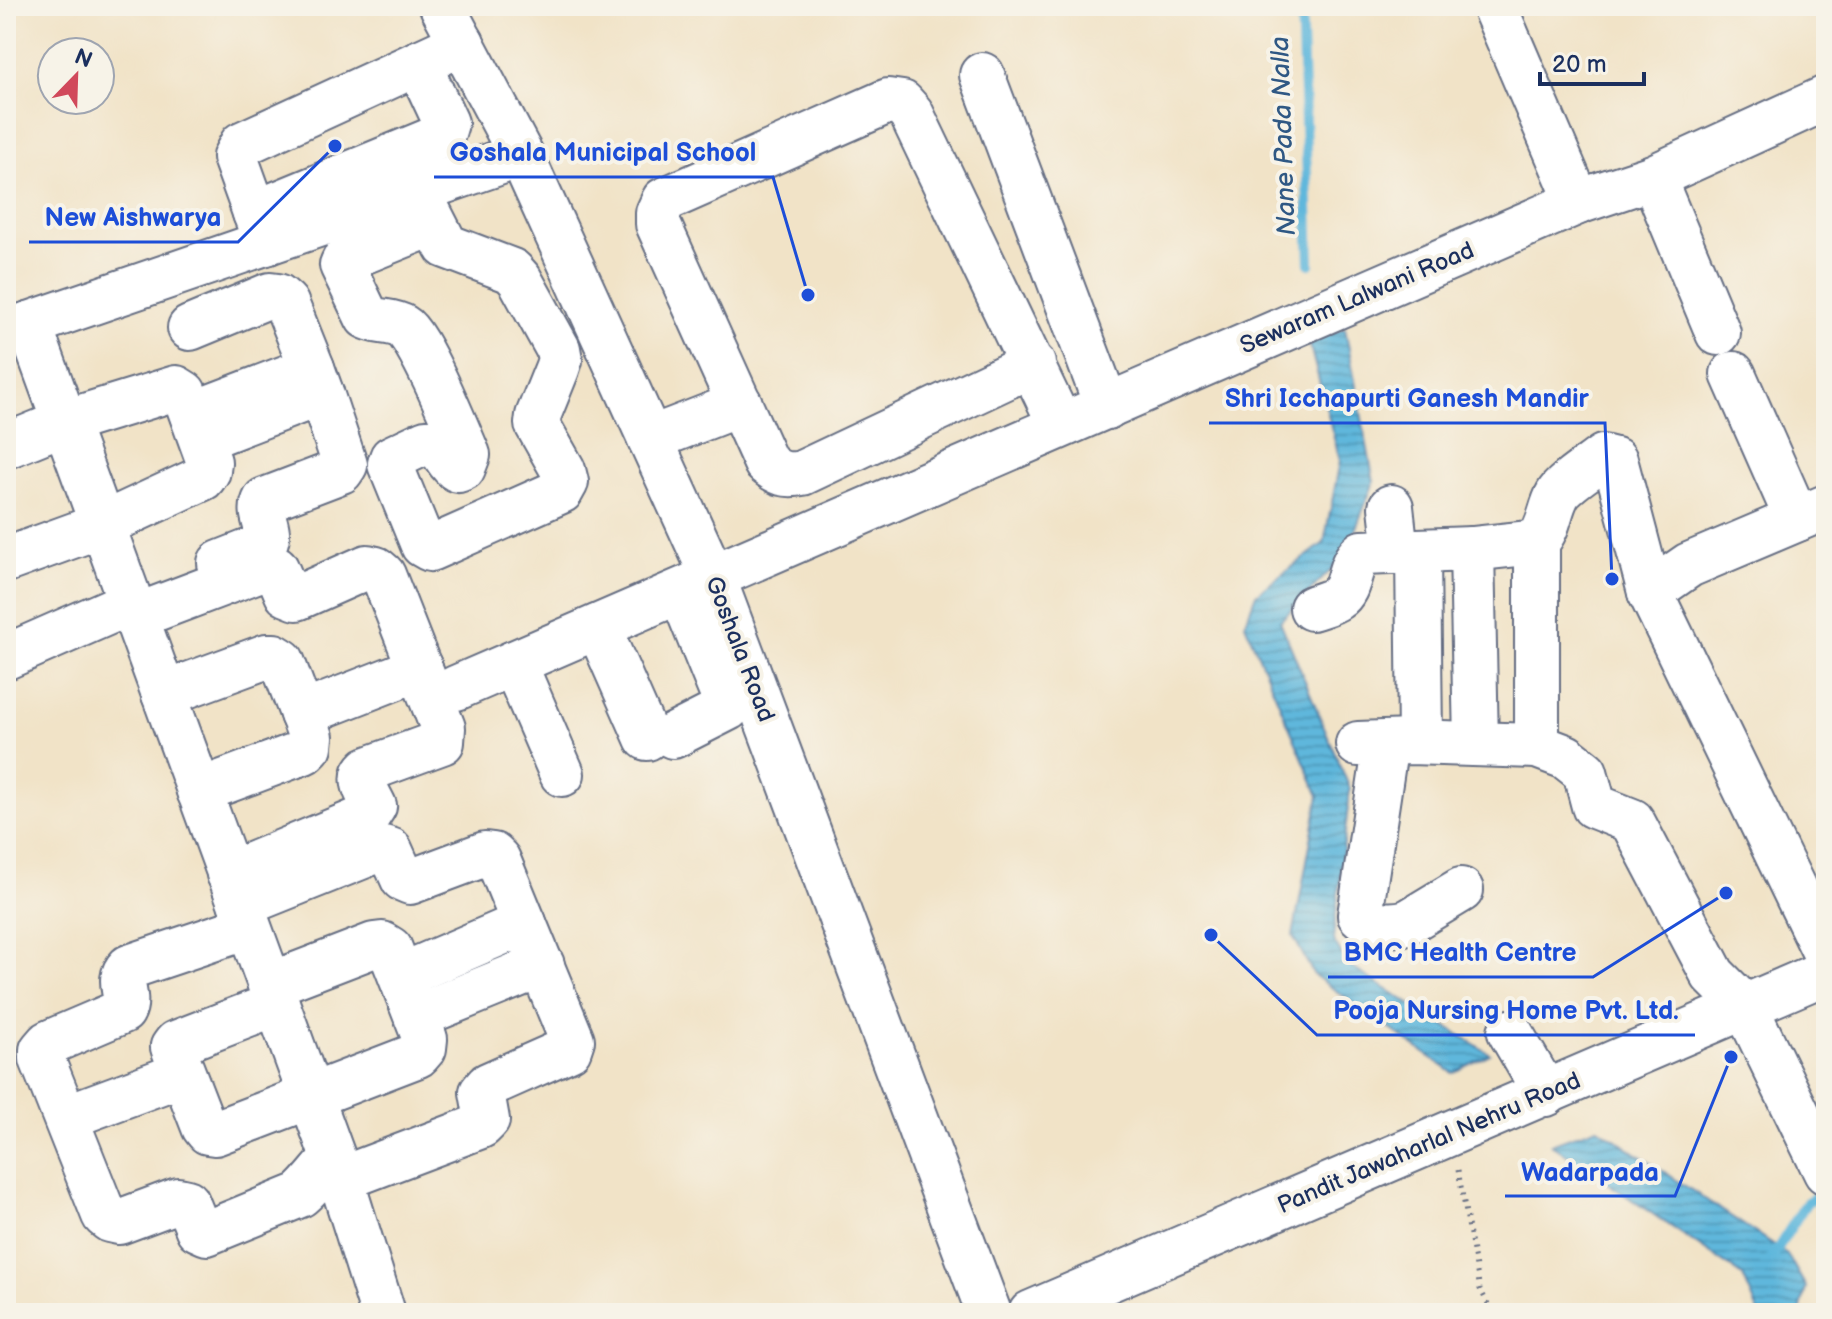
<svg xmlns="http://www.w3.org/2000/svg" width="1832" height="1319" font-family="'Balsamiq Sans',sans-serif">
  <style>
    .water { fill: url(#water-rules); stroke: #3d739d; stroke-width: 2 }
    .lines { fill: none; stroke-linecap: round; stroke-linejoin: round }
    .stream { stroke: #5fb7dc; stroke-width: 10 }
    .minor-casing { stroke: #666e83; stroke-width: 48 }
    .path { stroke: #666e83; stroke-width: 5; stroke-dasharray: 2 6; stroke-linecap: butt }
    .minor { stroke: #fff; stroke-width: 44 }
    .labels { text-anchor: middle; dominant-baseline: central; stroke-width: 8; stroke-linejoin: round; paint-order: stroke }
    .street-label { font-size: 24px; fill: #1b2f5e; stroke: #f7f3e8 }
    .water-label { font-size: 26px; font-style: italic; fill: #2f5884; stroke: #f7f3e8 }
    .leader { fill: none; stroke: #1d4ed8; stroke-width: 3 }
    .callout-dot { fill: #1d4ed8; stroke: #f7f3e8; stroke-width: 3 }
    .callout-label { font-size: 26px; text-anchor: middle; font-weight: bold; fill: #1d4ed8; stroke: #f7f3e8; stroke-width: 8; stroke-linejoin: round; paint-order: stroke }
  </style>
  <defs>
    <pattern id="water-rules" width="6" height="5" patternUnits="userSpaceOnUse" patternTransform="scale(2)"><rect width="6" height="5" fill="#5fb7dc"/><path d="M0 2.5h6" fill="none" stroke="#4e95b6"/></pattern>
  </defs>
  <rect width="100%" height="100%" fill="#f7f3e8"/>
  <filter id="ink" filterUnits="userSpaceOnUse"><feTurbulence type="fractalNoise" baseFrequency=".0125" numOctaves="2"/><feDisplacementMap in="SourceGraphic" scale="16" xChannelSelector="R" yChannelSelector="G"/><feConvolveMatrix kernelMatrix="1 2 1 2 8 2 1 2 1" color-interpolation-filters="sRGB"/></filter>
  <filter id="wash" filterUnits="userSpaceOnUse"><feTurbulence type="fractalNoise" baseFrequency=".006" numOctaves="4" result="noise"/><feDisplacementMap in="SourceGraphic" scale="32" xChannelSelector="R" yChannelSelector="G"/><feGaussianBlur stdDeviation="1.8" result="paint"/><feColorMatrix in="noise" values="0 0 0 0 0 0 0 0 0 0 0 0 0 0 0 0 0 1.4 0 .05"/><feComposite in="paint" operator="in"/></filter>
  <g filter="url(#wash)">
    <rect width="100%" height="100%" fill="#f1e3c7"/>
    <g class="water">
      <polygon points="1345,328 1374,482 1345,556 1280,621 1350,789 1333,940 1348,965 1490,1054 1453,1073 1314,975 1293,936 1319,796 1245,624 1256,594 1324,543 1340,461 1309,342"/>
      <polygon points="1597,1127 1787,1254 1806,1287 1800,1313 1759,1313 1743,1276 1551,1144"/>
    </g>
    <g class="lines">
      <g class="stream">
        <polyline points="1301,6 1310,264"/>
        <polyline points="1771,1259 1807,1202 1826,1191"/>
      </g>
    </g>
  </g>
  <g filter="url(#ink)">
    <g class="lines">
      <g class="minor-casing">
        <g id="minor">
          <polyline points="442,6 521,155 713,577 989,1313"/>
          <polyline points="1494,6 1578,202"/>
          <polyline points="982,75 1107,407"/>
          <polyline points="1653,177 1718,333"/>
          <path d="M 418,191 L 446,246 L 512,271 L 520,280 L 558,349 L 560,360 L 557,369 L 538,416 L 537,424 L 563,470 L 566,482 L 561,491 L 430,549 L 423,545 L 390,464 L 392,458 L 426,442 C 445,444 444,462 458,470 L 463,468 L 468,455 C 459,434 419,336 403,327 C 392,320 378,323 367,317 L 342,265 L 345,259 L 434,223"/>
          <polyline points="255,213 439,137 443,133 446,123 418,63"/>
          <polyline points="266,243 235,157 242,144 462,43"/>
          <polyline points="29,324 341,1179 383,1313"/>
          <polyline points="190,328 270,295 278,296 286,303 312,368"/>
          <polyline points="6,332 521,155"/>
          <path d="M 1033,364 L 802,473 C 786,476 779,474 766,463 L 658,224 L 658,213 L 664,200 L 888,101 L 902,103 L 911,113 L 1060,424"/>
          <polyline points="1733,374 1797,519"/>
          <polyline points="192,414 312,368 321,393 202,439"/>
          <polyline points="650,439 740,404"/>
          <polyline points="6,446 65,422 176,388 184,393 209,462 208,471 203,478 102,525 6,560"/>
          <polyline points="1391,507 1396,552"/>
          <polyline points="1537,542 1537,746"/>
          <polyline points="1472,549 1476,744"/>
          <polyline points="1418,551 1420,742"/>
          <path d="M 220,563 L 263,546 C 275,530 256,516 265,500 L 341,471 L 345,465 L 321,393"/>
          <polyline points="1650,592 1689,565 1826,507"/>
          <path d="M 1312,608 C 1320,605 1330,603 1337,598 C 1352,588 1347,565 1362,553 L 1472,549 L 1537,542 C 1550,527 1549,510 1558,494 C 1562,485 1593,465 1603,457 L 1615,460 L 1650,592 L 1826,955"/>
          <path d="M 134,617 L 266,567 L 276,568 L 287,594 L 297,598 L 367,567 L 376,569 L 383,575 L 443,728 L 442,742 L 368,769 C 357,779 369,795 374,806 L 367,817 L 229,874"/>
          <polyline points="598,627 647,738"/>
          <polyline points="6,657 129,603"/>
          <polyline points="514,663 562,774"/>
          <polyline points="456,688 1578,202 1653,177 1826,98"/>
          <polyline points="164,694 267,656 274,656 282,661 311,737 310,746 304,752 199,791"/>
          <polyline points="302,714 420,668"/>
          <polyline points="673,736 728,708 688,609"/>
          <path d="M 1386,743 L 1360,915 C 1371,926 1394,926 1408,922 L 1461,890"/>
          <polyline points="1358,744 1410,742 1537,746 1566,757 1585,772 1594,806 1632,821 1713,975 1746,1008 1826,1172"/>
          <polyline points="241,905 383,848 390,850 403,879 410,882 485,854 493,855 498,860 572,1040 569,1049 488,1085 482,1092 487,1120 481,1126 341,1179"/>
          <path d="M 248,927 L 129,967 C 115,981 131,996 123,1011 L 48,1043 L 42,1050 L 42,1059 L 104,1215 L 110,1220 L 119,1222 L 178,1200 L 187,1202 L 198,1229 L 207,1233 L 300,1195 C 313,1184 321,1171 333,1159"/>
          <polyline points="401,976 524,923"/>
          <polyline points="270,985 374,945 382,944 390,949 425,1039 424,1048 418,1055 215,1133 208,1132 204,1127 173,1047 176,1043 277,1004"/>
          <polyline points="417,1016 542,965"/>
          <polyline points="1510,1032 1546,1094"/>
          <polyline points="66,1117 182,1074"/>
          <polyline points="1031,1313 1826,972"/>
        </g>
      </g>
      <polyline class="path" points="1458,1170 1480,1289 1493,1313"/>
      <use href="#minor" class="minor"/>
    </g>
  </g>
  <g class="labels">
    <g class="street-label">
      <text transform="translate(1357 298) rotate(-23)">Sewaram Lalwani Road</text>
      <text transform="translate(740 649) rotate(69)">Goshala Road</text>
      <text transform="translate(1429 1143) rotate(-23)">Pandit Jawaharlal Nehru Road</text>
    </g>
    <g class="water-label">
      <text transform="translate(1284 136) rotate(-92)">Nane Pada Nalla</text>
    </g>
  </g>
  <path class="leader" d="M808 295L773 177H434M335 146L238 242H29M1612 579L1605 423H1209M1726 893L1593 977H1328M1211 935L1317 1035H1695M1731 1057L1675 1196H1505"/>
  <g class="callout-dot">
    <circle cx="808" cy="295" r="8"/>
    <circle cx="335" cy="146" r="8"/>
    <circle cx="1612" cy="579" r="8"/>
    <circle cx="1726" cy="893" r="8"/>
    <circle cx="1211" cy="935" r="8"/>
    <circle cx="1731" cy="1057" r="8"/>
  </g>
  <g class="callout-label">
    <text x="603" y="161">Goshala Municipal School</text>
    <text x="133" y="226">New Aishwarya</text>
    <text x="1407" y="407">Shri Icchapurti Ganesh Mandir</text>
    <text x="1460" y="961">BMC Health Centre</text>
    <text x="1506" y="1019">Pooja Nursing Home Pvt. Ltd.</text>
    <text x="1590" y="1181">Wadarpada</text>
  </g>
  <rect width="1832" height="1319" fill="none" stroke="#f7f3e8" stroke-width="32"/>
  <g transform="translate(76 76) rotate(23)"><circle r="38" fill="#f7f3e8" stroke="#9fa5b1" stroke-width="2"/>
  <path d="M0-6L14 30L0 20L-14 30Z" fill="#d1495b"/>
  <text y="-12" font-size="22" font-weight="bold" text-anchor="middle" fill="#1b2f5e">N</text>
  </g>
  <path d="M1540 72v12h104v-12" fill="none" stroke="#1b2f5e" stroke-width="4"/>
  <text x="1552" y="72" font-size="24" fill="#1b2f5e" stroke="#f7f3e8" stroke-width="6" paint-order="stroke">20 m</text>
</svg>
